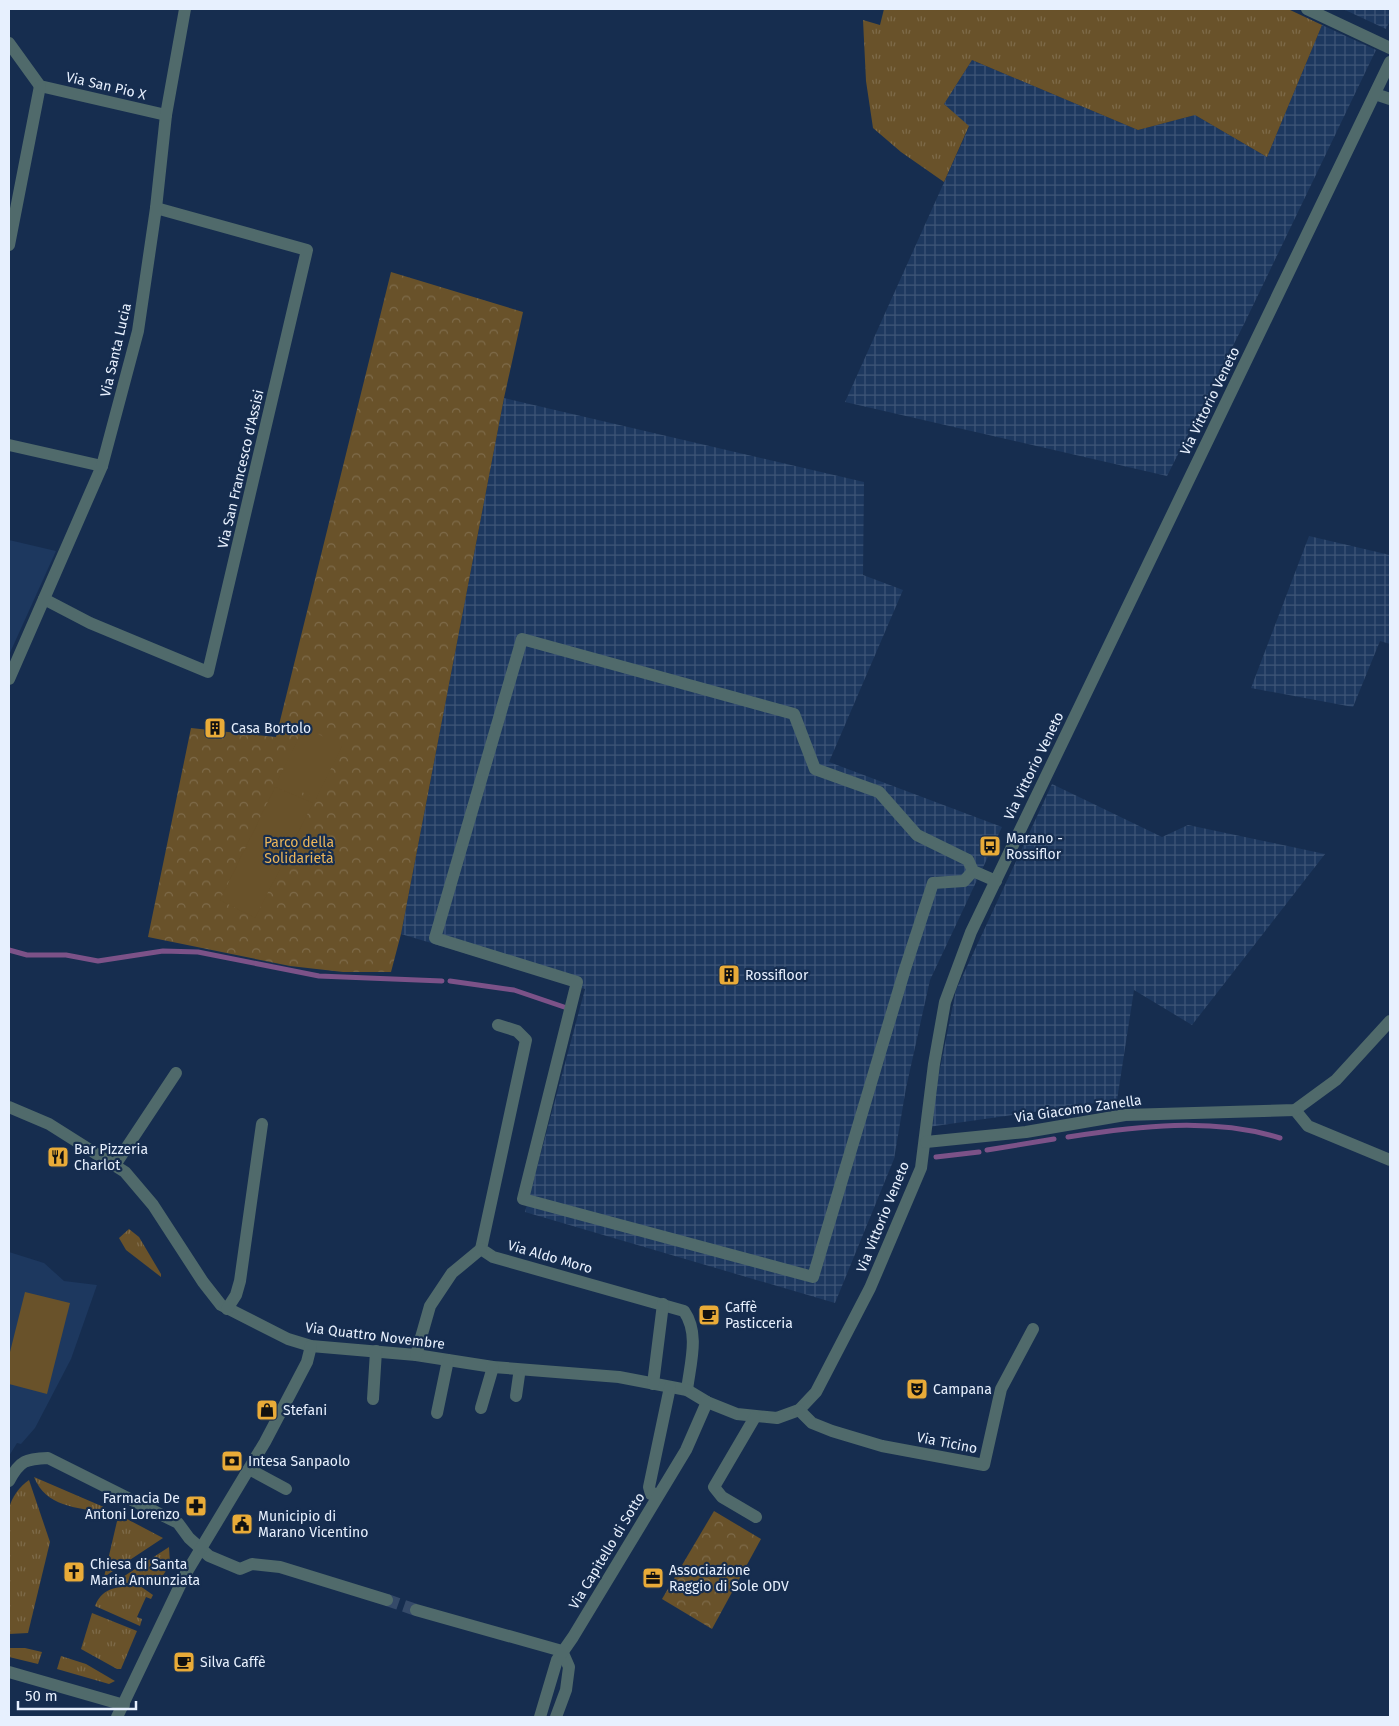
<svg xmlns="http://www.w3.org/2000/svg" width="1399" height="1726" font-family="'Fira Sans',sans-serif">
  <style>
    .built { fill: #1d385f }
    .industrial { fill: url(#industrial-grid) }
    .grass { fill: url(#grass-tufts) }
    .forest { fill: url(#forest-crowns) }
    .pitch { fill: #69522a }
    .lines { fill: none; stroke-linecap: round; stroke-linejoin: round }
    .stream { stroke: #7c5288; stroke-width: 5 }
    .minor-tunnel { stroke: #354a69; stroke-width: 12; stroke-dasharray: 12 6; stroke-linecap: butt }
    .minor { stroke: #506a6b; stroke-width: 12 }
    .labels { text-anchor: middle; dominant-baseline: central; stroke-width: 4.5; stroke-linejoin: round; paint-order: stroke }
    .street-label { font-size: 14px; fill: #e7f0fe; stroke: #162d4f }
    .poi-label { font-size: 14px; fill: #e7f0fe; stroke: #162d4f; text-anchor: start }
    .park-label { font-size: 14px; fill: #ebb55a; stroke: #162d4f }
  </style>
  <defs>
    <pattern id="industrial-grid" width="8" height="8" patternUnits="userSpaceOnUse" patternTransform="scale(1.25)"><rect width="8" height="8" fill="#1d385f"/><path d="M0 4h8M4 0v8" fill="none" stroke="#3e5577"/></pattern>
    <pattern id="grass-tufts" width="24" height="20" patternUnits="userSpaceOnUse" patternTransform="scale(1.25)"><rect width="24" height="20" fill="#69522a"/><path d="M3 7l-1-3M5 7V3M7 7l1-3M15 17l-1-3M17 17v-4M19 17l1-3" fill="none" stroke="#7e6b4a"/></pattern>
    <pattern id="forest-crowns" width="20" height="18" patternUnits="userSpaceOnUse" patternTransform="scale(1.25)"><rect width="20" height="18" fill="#69522a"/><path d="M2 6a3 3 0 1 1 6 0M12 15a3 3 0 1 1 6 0" fill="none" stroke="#7e6b4a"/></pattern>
  </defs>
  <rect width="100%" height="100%" fill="#162d4f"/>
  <g class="built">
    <polygon points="9,540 56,551 9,655"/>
    <polygon points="9,1252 44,1263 64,1281 97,1285 71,1359 35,1428 21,1444 17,1443 9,1456"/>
  </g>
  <g class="industrial">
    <polygon points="1343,9 1390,9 1390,20 1386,29"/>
    <polygon points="1322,25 1376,50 1245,322 1167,476 845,402 969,127 944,104 972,60 1138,130 1195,115 1267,157"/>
    <polygon points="504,398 864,482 863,575 903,590 829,762 1002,827 930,980 906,1088 894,1159 835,1303 525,1212 585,989 401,934"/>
    <polygon points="1309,536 1390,555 1390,644 1380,641 1353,707 1251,688"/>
    <polygon points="1052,784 1162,837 1188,825 1325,854 1192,1025 1134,990 1117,1100 928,1127 956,990"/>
  </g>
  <g class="grass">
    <polygon points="884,9 1288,9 1322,25 1267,157 1195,115 1138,130 972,60 944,104 969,126 944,182 901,152 873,128 866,81 863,20 880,25"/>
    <polygon points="129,1229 139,1237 161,1274 161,1277 126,1250 119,1238"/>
    <path d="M 34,1477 L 106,1508 L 104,1513 C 76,1507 46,1507 34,1477 Z"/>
    <path d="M 29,1480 L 50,1542 L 28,1633 L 9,1634 L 9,1508 C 12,1497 19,1487 29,1480 Z"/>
    <polygon points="110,1510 163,1538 104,1577 118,1517 109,1514"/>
    <polygon points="169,1547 170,1564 156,1587 144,1582 112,1584"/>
    <path d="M 140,1586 L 153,1595 L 151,1599 L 146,1597 L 137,1617 L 142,1619 L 140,1626 L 95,1606 C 103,1585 121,1587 140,1586 Z"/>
    <polygon points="92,1613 137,1631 121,1669 117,1669 81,1649"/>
    <polygon points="9,1648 25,1648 42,1652 38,1664 9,1657"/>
    <polygon points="61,1656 86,1664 115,1681 109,1684 57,1669"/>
  </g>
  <g class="forest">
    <polygon points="391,272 523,312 504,398 401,934 391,972 343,972 290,966 148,937 191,728 276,737"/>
    <polygon points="714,1511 761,1539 712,1629 662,1599"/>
  </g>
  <g class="pitch">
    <polygon points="304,727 342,746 316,799 278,780"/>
    <polygon points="275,787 313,803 255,918 220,900"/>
    <polygon points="25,1292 70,1303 47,1394 9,1384 9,1356"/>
  </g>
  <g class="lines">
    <g class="stream">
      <polyline points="9,950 27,955 66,955 98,961 163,951 198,952 319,976 442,981"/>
      <polyline points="450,981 514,990 567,1008"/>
      <path d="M 1068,1137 C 1137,1126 1212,1117 1280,1138"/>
      <polyline points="987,1150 1054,1139"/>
      <polyline points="936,1157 979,1152"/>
    </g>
    <polyline class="minor-tunnel" points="387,1600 416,1610"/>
    <g class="minor">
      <polyline points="1307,9 1390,48"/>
      <polyline points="9,43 40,86 166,115"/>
      <polyline points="1375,94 1390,99"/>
      <polyline points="9,245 40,86"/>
      <polyline points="9,445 102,466"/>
      <polyline points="44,599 90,623 208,672 307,250 156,208"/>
      <polyline points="9,679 102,466 138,331 156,208 166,115 185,9"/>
      <polyline points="973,871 964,881 933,883 905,969 813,1277 523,1199 577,982 435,938 522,639 794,714 815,769 879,792 917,835 968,860 973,871 996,881"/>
      <path d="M 498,1025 L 517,1031 L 526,1040 L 481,1249 L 493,1257 L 684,1311 C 700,1334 690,1364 687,1390"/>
      <polyline points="9,1107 49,1124 125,1172 153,1205 203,1282 221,1305 288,1339 311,1346 416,1355 493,1367 619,1377 687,1390 707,1402 737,1414 777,1418 799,1410 816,1392 870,1288 921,1168 934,1064 945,1002 971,932 1390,62"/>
      <polyline points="1295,1110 1308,1126 1390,1160"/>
      <polyline points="926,1142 1026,1132 1125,1115 1295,1110 1336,1080 1390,1021"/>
      <polyline points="115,1165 176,1073"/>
      <polyline points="227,1309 236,1295 240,1281 262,1124"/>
      <polyline points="416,1355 430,1306 452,1273 481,1249"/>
      <polyline points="653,1384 663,1304"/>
      <polyline points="516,1396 519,1375"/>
      <polyline points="373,1399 376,1351"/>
      <polyline points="481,1408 493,1367"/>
      <polyline points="799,1410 812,1423 832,1431 882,1446 984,1465 1001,1389 1033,1329"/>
      <polyline points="437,1413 448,1360"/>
      <polyline points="755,1417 714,1487 722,1497 756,1517"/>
      <polyline points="249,1469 286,1489"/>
      <path d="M 9,1481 C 20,1460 26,1459 48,1458 L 178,1523 L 189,1538 L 209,1556 L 240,1569 L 252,1564 L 280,1567 L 387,1600"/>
      <polyline points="658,1494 651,1494 649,1487 670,1387"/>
      <polyline points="416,1610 562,1651 569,1667 566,1690 556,1717"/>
      <polyline points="9,1672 124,1705"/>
      <polyline points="117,1717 185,1575 265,1442 307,1362 311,1346"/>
      <polyline points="540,1717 557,1660 573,1637 686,1450 707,1402"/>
    </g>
  </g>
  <defs>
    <g id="building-square" transform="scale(1.125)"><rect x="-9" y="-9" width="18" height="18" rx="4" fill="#e9ab38" stroke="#162d4f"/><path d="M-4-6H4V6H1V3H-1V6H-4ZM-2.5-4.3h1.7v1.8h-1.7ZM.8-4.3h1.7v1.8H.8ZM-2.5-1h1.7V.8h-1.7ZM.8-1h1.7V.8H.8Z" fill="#111"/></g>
    <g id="bus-square" transform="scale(1.125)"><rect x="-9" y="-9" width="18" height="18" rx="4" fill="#e9ab38" stroke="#162d4f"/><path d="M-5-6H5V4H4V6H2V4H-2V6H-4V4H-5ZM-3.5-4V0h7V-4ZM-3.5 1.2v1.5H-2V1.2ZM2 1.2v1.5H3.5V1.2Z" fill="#111"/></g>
    <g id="restaurant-square" transform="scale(1.125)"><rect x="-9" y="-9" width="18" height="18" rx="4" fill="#e9ab38" stroke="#162d4f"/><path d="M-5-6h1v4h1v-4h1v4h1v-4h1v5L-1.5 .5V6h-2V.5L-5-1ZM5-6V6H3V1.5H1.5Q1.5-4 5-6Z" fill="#111"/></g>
    <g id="cafe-square" transform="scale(1.125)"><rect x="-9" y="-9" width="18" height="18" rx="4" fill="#e9ab38" stroke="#162d4f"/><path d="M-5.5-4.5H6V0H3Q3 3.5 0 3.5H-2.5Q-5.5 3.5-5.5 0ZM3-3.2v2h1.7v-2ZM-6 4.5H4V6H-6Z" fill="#111"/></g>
    <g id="theatre-square" transform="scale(1.125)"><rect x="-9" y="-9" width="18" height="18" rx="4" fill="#e9ab38" stroke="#162d4f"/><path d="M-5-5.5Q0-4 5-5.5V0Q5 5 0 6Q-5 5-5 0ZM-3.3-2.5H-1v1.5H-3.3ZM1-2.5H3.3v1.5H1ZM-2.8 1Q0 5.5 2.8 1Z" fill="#111"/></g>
    <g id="shop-square" transform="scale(1.125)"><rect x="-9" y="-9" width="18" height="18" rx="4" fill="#e9ab38" stroke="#162d4f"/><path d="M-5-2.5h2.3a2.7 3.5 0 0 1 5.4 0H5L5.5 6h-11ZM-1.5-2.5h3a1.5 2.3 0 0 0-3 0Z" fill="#111"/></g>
    <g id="bank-square" transform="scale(1.125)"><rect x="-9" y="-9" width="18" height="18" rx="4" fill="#e9ab38" stroke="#162d4f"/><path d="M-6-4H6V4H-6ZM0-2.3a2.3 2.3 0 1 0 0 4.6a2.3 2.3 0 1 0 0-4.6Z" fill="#111"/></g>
    <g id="pharmacy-square" transform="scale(1.125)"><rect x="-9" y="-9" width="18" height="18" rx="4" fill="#e9ab38" stroke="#162d4f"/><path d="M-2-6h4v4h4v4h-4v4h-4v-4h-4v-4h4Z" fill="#111"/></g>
    <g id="civic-square" transform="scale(1.125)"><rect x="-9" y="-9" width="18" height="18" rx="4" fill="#e9ab38" stroke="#162d4f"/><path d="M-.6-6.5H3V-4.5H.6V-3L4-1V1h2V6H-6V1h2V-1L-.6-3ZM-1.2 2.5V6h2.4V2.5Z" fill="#111"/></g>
    <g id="church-square" transform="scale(1.125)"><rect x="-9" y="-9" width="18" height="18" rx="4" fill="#e9ab38" stroke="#162d4f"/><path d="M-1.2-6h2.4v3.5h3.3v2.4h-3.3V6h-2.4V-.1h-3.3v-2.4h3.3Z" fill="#111"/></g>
    <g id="office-square" transform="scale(1.125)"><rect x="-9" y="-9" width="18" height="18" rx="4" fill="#e9ab38" stroke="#162d4f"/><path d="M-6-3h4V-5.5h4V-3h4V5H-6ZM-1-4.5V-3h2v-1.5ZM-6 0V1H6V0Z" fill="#111"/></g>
  </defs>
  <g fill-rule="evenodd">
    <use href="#building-square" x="215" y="728"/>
    <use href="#bus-square" x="990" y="846"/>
    <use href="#building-square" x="729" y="975"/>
    <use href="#restaurant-square" x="58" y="1157"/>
    <use href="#cafe-square" x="709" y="1315"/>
    <use href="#theatre-square" x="917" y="1389"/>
    <use href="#shop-square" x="267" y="1410"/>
    <use href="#bank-square" x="232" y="1461"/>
    <use href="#pharmacy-square" x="196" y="1506"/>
    <use href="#civic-square" x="242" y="1524"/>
    <use href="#church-square" x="74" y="1572"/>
    <use href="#office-square" x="653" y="1578"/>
    <use href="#cafe-square" x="184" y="1662"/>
  </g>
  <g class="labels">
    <g class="street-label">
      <text transform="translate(106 86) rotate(13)">Via San Pio X</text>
      <text transform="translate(116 350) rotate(-77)">Via Santa Lucia</text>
      <text transform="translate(1210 401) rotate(-64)">Via Vittorio Veneto</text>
      <text transform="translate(241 469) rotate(-77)">Via San Francesco d'Assisi</text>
      <text transform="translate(1034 766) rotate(-64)">Via Vittorio Veneto</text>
      <text transform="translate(1078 1109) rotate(-8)">Via Giacomo Zanella</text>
      <text transform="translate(883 1217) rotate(-68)">Via Vittorio Veneto</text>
      <text transform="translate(550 1257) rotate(16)">Via Aldo Moro</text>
      <text transform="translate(375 1336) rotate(7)">Via Quattro Novembre</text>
      <text transform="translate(947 1443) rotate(11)">Via Ticino</text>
      <text transform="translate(607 1551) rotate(-59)">Via Capitello di Sotto</text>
    </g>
    <g class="poi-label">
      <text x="231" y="728">Casa Bortolo</text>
      <text x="1006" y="838">Marano -<tspan x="1006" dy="16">Rossiflor</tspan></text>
      <text x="745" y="975">Rossifloor</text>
      <text x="74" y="1149">Bar Pizzeria<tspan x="74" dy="16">Charlot</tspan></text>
      <text x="725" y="1307">Caffè<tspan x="725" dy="16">Pasticceria</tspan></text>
      <text x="933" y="1389">Campana</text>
      <text x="283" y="1410">Stefani</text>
      <text x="248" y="1461">Intesa Sanpaolo</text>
      <text x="180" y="1498" text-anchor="end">Farmacia De<tspan x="180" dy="16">Antoni Lorenzo</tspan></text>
      <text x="258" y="1516">Municipio di<tspan x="258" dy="16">Marano Vicentino</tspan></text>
      <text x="90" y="1564">Chiesa di Santa<tspan x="90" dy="16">Maria Annunziata</tspan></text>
      <text x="669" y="1570">Associazione<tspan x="669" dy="16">Raggio di Sole ODV</tspan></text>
      <text x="200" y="1662">Silva Caffè</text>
    </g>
    <g class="park-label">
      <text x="299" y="842">Parco della<tspan x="299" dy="16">Solidarietà</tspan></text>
    </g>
  </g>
  <rect width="1399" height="1726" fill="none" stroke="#e7f0fe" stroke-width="20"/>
  <path d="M18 1701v8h118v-8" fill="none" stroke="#e7f0fe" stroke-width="2.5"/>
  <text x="25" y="1701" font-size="15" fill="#e7f0fe" stroke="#162d4f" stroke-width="4" paint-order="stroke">50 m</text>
</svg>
